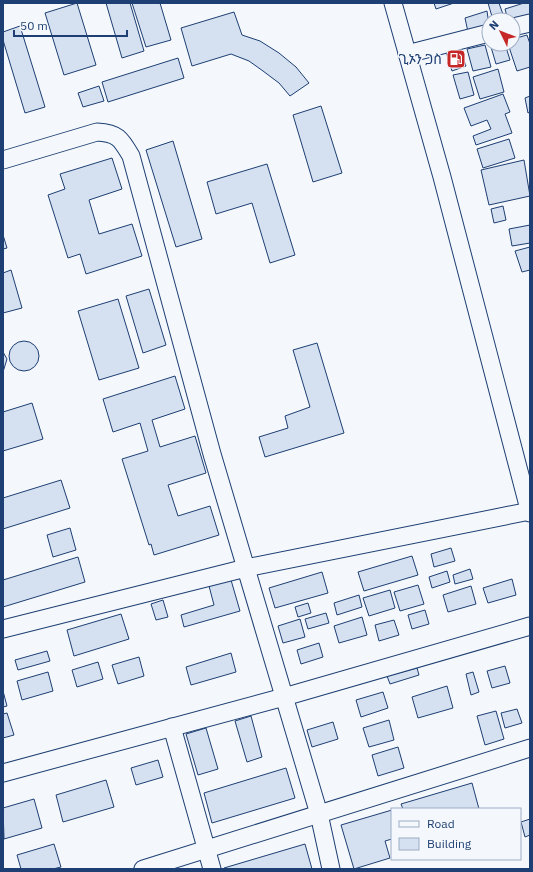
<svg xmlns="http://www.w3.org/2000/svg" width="533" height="872" font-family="'IBM Plex Sans','Noto Sans Ethiopic',sans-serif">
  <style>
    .building { fill: #d5e0f0; stroke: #1d3f73 }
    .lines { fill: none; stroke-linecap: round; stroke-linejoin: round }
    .minor-casing { stroke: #1d3f73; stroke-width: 19 }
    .minor { stroke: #f4f7fb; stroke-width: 17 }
    .labels { text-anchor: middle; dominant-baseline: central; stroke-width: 3; stroke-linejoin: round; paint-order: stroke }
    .poi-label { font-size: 14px; fill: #1d3f73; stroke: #f4f7fb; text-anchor: end }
  </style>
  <rect width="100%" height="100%" fill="#f4f7fb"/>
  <g class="building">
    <polygon points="77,3 96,65 64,75 45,13"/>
    <polygon points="106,3 130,3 144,51 122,58"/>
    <polygon points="132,3 160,3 171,40 146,47"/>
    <polygon points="434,3 454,3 436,9"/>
    <polygon points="488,3 499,3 505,20 493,20"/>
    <polygon points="524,3 530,3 530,15 508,20 505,9"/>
    <polygon points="487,11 489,25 468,32 465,18"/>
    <polygon points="234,12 242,35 260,41 279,53 296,67 309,83 290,96 279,83 263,71 249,61 231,54 192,66 181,28"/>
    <polygon points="20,26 45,107 25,113 3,40 3,32"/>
    <polygon points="527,35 530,44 530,67 517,71 508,44 513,44 513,39"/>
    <polygon points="500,44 505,44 510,60 496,64 491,47"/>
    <polygon points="485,45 491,67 473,71 467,49"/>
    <polygon points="460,48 466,66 452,71 446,52"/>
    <polygon points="178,58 184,78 108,102 102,82"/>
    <polygon points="498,69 504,92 480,99 473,77"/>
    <polygon points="468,72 474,95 460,99 453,75"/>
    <polygon points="99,86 104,101 83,107 78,93"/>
    <polygon points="503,94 510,112 505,114 512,133 476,145 473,136 491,129 487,120 471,126 464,108"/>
    <polygon points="530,96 530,112 528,113 525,98"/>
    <polygon points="321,106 342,173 313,182 293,115"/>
    <polygon points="509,139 515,158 483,168 477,149"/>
    <polygon points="173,141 202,239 176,247 146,150"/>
    <polygon points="112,158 122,189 89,200 99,234 132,224 142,256 86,274 80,254 68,258 48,195 65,189 60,174"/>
    <polygon points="524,160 530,196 489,205 481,170"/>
    <polygon points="267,164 295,255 270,263 252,203 216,214 207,182"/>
    <polygon points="503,206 506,220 494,223 491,209"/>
    <polygon points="530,225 530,243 512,246 509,229"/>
    <polygon points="3,235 7,248 3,249"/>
    <polygon points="530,247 530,270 522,272 515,251"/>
    <polygon points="11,270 22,308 3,313 3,273"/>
    <polygon points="149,289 166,345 143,353 126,296"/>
    <polygon points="118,299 139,368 99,380 78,311"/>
    <circle cx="24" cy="356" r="15"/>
    <polygon points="317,343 344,433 265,457 259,437 288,428 285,416 310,407 293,350"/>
    <polygon points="3,352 7,359 3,372"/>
    <polygon points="175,376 185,409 152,420 160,447 195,436 206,473 168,485 178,516 210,506 219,535 154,555 151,544 149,545 122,459 148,451 140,423 113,432 103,399"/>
    <polygon points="32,403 43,439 3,451 3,412"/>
    <polygon points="61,480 70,508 3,529 3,498"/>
    <polygon points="70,528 76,550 53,557 47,535"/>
    <polygon points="451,548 455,561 434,567 431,554"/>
    <polygon points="412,556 418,575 364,591 358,572"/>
    <polygon points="78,557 85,582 3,607 3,580"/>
    <polygon points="470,569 473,579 455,584 453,575"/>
    <polygon points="447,571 450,582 432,588 429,577"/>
    <polygon points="322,572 328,593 275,608 269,588"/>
    <polygon points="512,579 516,595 488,603 483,588"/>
    <polygon points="231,580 240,611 184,627 181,615 214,605 209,586"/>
    <polygon points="418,585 424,604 400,611 394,592"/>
    <polygon points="471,586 476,604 448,612 443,595"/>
    <polygon points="390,590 395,608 369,616 363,598"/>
    <polygon points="359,595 362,607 337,615 334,603"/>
    <polygon points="163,600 168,617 156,620 151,604"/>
    <polygon points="308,603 311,613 298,617 295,607"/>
    <polygon points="425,610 429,624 412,629 408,615"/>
    <polygon points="326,613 329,623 308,629 305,619"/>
    <polygon points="121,614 129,639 74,656 67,630"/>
    <polygon points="362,617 367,635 339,643 334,626"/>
    <polygon points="300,619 305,637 283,643 278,626"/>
    <polygon points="394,620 399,635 379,641 375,625"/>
    <polygon points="319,643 323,657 301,664 297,650"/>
    <polygon points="47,651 50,661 18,670 15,660"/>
    <polygon points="231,653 236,672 191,685 186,667"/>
    <polygon points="139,657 144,676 118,684 112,665"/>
    <polygon points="98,662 103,679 77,687 72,670"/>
    <polygon points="505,666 510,683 492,688 487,671"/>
    <polygon points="417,668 419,675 390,684 387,676"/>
    <polygon points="48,672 53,691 22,700 17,681"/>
    <polygon points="473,672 479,692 471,695 466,674"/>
    <polygon points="447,686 453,708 418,718 412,697"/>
    <polygon points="3,691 7,706 3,707"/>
    <polygon points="383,692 388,708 361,717 356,700"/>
    <polygon points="517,709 522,723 505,728 501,713"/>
    <polygon points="496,711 504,739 485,745 477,716"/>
    <polygon points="7,713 14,735 3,738 3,714"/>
    <polygon points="251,716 262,757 247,762 235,721"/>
    <polygon points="389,720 394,740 369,747 363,728"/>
    <polygon points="333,722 338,739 312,747 307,730"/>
    <polygon points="206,728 218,769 198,775 186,734"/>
    <polygon points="398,747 404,768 378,776 372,755"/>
    <polygon points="158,760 163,777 136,785 131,768"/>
    <polygon points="286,768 295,798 212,823 204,793"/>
    <polygon points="106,780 114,807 63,822 56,795"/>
    <polygon points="472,783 479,809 403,809 401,804"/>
    <polygon points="34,799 42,828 4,839 3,808"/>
    <polygon points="392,810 392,839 385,841 390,858 354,869 341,825"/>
    <polygon points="530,819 530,835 525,837 521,822"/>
    <polygon points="54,844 61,867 53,869 21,869 17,855"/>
    <polygon points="305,844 312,869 225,869 224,868"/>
  </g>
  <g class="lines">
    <g class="minor-casing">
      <g id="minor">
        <polyline points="393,3 442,177 530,513"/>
        <polyline points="513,27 530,23"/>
        <polyline points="407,54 489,33"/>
        <path d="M 3,160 L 97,132 C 118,133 121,139 131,156 L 212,454 L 319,814 L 331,869"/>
        <polyline points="3,629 246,568 530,511"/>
        <polyline points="172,727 212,869"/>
        <polyline points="3,773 284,697 530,626"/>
        <polyline points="143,869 530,748"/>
      </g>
    </g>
    <use href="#minor" class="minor"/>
  </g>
  <defs>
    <g id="fuel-square" transform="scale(1)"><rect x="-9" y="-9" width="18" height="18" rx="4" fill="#c62828" stroke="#f4f7fb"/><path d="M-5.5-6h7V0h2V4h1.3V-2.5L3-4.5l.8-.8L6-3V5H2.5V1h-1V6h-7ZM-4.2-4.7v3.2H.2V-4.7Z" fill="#fff"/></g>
  </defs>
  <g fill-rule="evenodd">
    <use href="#fuel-square" x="456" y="59"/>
  </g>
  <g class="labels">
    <g class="poi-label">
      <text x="442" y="59">ጊኦን ጋስ</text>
    </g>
  </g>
  <rect width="533" height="872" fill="none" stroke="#1d3f73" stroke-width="8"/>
  <rect x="391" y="808" width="130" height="52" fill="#f4f7fb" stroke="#9eadc5"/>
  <rect x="399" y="821" width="20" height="6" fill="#f4f7fb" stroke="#9eadc5"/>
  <text x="427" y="828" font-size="12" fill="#1d3f73">Road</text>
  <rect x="399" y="838" width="20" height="12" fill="#d5e0f0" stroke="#9eadc5"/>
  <text x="427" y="848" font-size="12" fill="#1d3f73">Building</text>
  <g transform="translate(501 32) rotate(313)"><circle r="19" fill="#f4f7fb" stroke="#9eadc5"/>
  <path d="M0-3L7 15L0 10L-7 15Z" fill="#c62828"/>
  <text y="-6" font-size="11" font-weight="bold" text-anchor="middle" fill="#1d3f73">N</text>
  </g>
  <path d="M14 30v6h113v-6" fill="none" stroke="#1d3f73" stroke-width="2"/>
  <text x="20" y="30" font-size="12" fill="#1d3f73" stroke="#f4f7fb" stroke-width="3" paint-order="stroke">50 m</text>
</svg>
